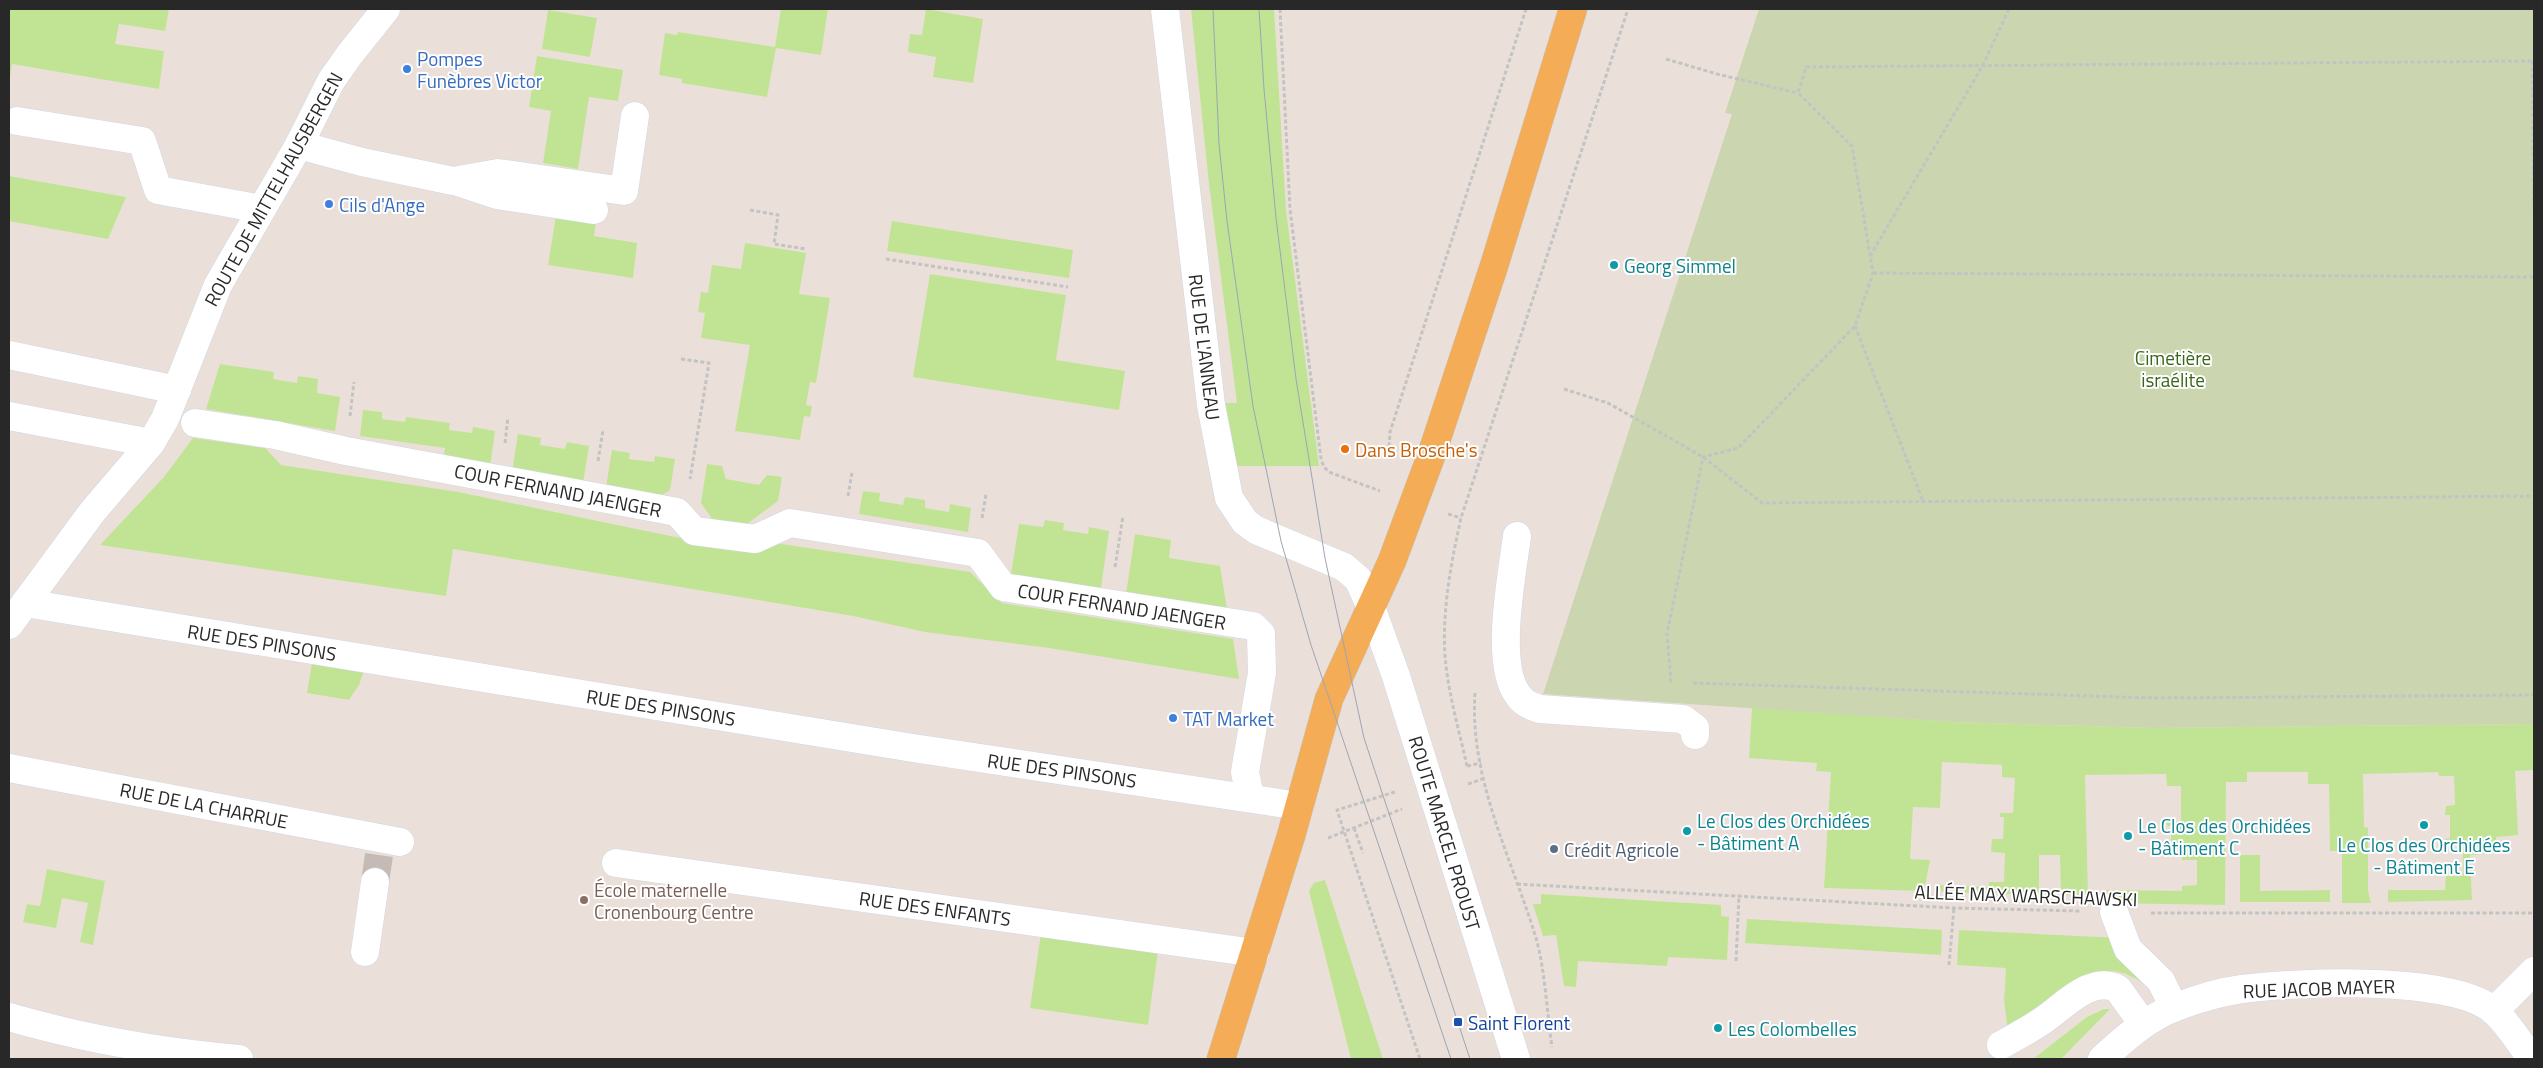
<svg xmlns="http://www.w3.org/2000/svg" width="2543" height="1068" font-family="'Titillium Web',sans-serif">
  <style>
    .green { fill: #c1e494 }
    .cemetery { fill: #cbd6b0 }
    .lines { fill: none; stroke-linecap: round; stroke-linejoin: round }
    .minor-tunnel { stroke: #c4bbb6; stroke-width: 28; stroke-dasharray: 28 14; stroke-linecap: butt }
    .minor-casing { stroke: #cfd7e2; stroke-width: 29 }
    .major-casing { stroke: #c3c3c3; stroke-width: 29 }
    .path { stroke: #c3c3c3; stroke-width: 3; stroke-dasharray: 4 2.5; stroke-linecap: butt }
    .minor { stroke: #fff; stroke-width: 28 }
    .major { stroke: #f4ad56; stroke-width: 28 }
    .tram { stroke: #9ca5b4; stroke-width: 1 }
    .shop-dot { fill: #3f7fe0; stroke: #fff; stroke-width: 2 }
    .culture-dot { fill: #0f9aa8; stroke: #fff; stroke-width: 2 }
    .food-dot { fill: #e8710a; stroke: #fff; stroke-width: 2 }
    .service-dot { fill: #5c6f8a; stroke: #fff; stroke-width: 2 }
    .education-dot { fill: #8d6e63; stroke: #fff; stroke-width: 2 }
    .transit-dot { fill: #1a4fb4; stroke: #fff; stroke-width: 2 }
    .labels { text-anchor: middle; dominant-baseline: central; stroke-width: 4; stroke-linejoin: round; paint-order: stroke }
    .shop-label { font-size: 19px; fill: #366cbe; stroke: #fff; text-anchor: start }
    .street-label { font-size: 19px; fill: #282828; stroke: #fff }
    .culture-label { font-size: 19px; fill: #0d838f; stroke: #fff; text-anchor: start }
    .park-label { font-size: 19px; fill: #396618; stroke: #fff }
    .food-label { font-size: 19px; fill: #c56008; stroke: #fff; text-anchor: start }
    .service-label { font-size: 19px; fill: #4e5e75; stroke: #fff; text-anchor: start }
    .education-label { font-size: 19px; fill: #785e54; stroke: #fff; text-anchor: start }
    .transit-label { font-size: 19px; fill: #164399; stroke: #fff; text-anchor: start }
  </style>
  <rect width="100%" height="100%" fill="#ebe0d9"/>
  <g class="green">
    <polygon points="9,9 169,9 165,31 119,24 115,44 164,51 159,89 12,64 9,84"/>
    <polygon points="781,9 828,9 821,55 776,48 767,97 682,83 682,79 659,75 665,33 677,35 678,32 775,47"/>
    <polygon points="926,9 983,19 973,83 933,77 936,57 908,52 910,34 922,35"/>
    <polygon points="1191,9 1274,9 1286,210 1319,466 1236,466 1224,403 1237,403 1209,184"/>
    <polygon points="548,10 597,18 590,57 542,49"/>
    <polygon points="537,56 623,70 618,101 589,97 578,169 543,163 551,111 529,107"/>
    <polygon points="9,176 126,197 108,239 9,221"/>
    <polygon points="556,216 596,222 594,236 637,243 633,278 548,265"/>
    <polygon points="892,221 1073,250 1069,278 887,251"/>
    <polygon points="745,243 806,253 799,294 830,298 816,383 810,382 806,405 812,406 810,417 804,416 800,440 735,431 750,345 701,338 705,313 698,312 701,292 708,293 712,265 741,269"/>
    <polygon points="930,274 1066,295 1056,360 1125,371 1119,410 913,377"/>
    <polygon points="220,364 274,372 273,379 297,383 298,376 318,379 317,393 340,397 335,431 206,409"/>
    <polygon points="363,410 382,412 382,419 405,422 406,417 450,423 449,430 472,433 473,427 495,431 490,467 443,460 445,448 360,436"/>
    <polygon points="518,434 541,438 540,445 565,449 567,442 589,446 583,483 512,472"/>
    <polygon points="193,438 265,448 281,465 458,492 738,550 768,542 970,572 1002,603 1233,639 1239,679 1049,648 925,632 853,616 453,549 446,596 100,545 164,477"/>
    <polygon points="612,450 630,453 629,459 654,462 655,456 675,459 670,490 662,495 606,487"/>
    <polygon points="707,464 722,466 726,479 759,485 767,475 782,477 778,501 744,526 713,520 701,503"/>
    <polygon points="863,491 880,493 879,501 903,505 905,497 925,500 925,508 949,512 950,504 971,508 968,532 859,514"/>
    <polygon points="1045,520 1064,523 1063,530 1088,534 1089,527 1109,531 1101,588 1011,574 1019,524 1043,527"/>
    <polygon points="1135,534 1171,540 1169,558 1220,566 1227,609 1126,594"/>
    <polygon points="312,663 364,671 359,685 349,700 307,693"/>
    <polygon points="1752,707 1952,722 2154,728 2534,724 2534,770 2515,771 2518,835 2496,837 2497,853 2470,855 2472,900 2388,902 2388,890 2445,890 2446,876 2463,876 2463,843 2445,843 2445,839 2450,838 2450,815 2445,815 2446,806 2455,805 2454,776 2439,776 2438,772 2363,774 2364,827 2368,828 2368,890 2371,903 2342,903 2342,851 2330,851 2329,784 2308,784 2308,772 2247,772 2247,782 2226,782 2225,905 2107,903 2106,890 2182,891 2182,886 2197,885 2197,860 2182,860 2182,846 2171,845 2171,826 2167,826 2167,822 2181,822 2181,786 2167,786 2166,774 2085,775 2088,896 2061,895 2060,855 2039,855 2039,893 2035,895 1942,892 1939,885 1989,887 1989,882 2004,882 2005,853 1991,852 1992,839 2003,839 2004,817 2000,817 2000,813 2013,813 2015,778 2002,777 2002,765 1942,762 1940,808 1913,807 1910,859 1930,860 1924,891 1824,888 1831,772 1816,771 1817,763 1749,758"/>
    <polygon points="2240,855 2260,855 2260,891 2330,890 2330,902 2240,902"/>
    <polygon points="47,869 105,881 93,945 80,942 88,903 62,898 56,928 23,922 27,904 40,906"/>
    <polygon points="1325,880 1383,1059 1351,1059 1309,891 1314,883"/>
    <polygon points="1541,894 1721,905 1721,916 1729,917 1727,960 1668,957 1667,966 1578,961 1576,987 1564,986 1556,935 1543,936 1533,904 1541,904"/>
    <polygon points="1747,919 1942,930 1941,955 1745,943"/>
    <path d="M 1959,930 L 2119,938 L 2146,985 C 2135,978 2124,971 2110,971 C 2087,970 2030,1018 2008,1032 L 2004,1000 L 2006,968 L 1957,965 Z"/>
    <polygon points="1041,933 1158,951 1148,1025 1030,1008"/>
    <polygon points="2104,1009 2110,1009 2061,1059 2033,1059 2087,1017"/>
  </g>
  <polygon class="cemetery" points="1759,9 2534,9 2534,724 2154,728 1952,722 1543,694 1732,114 1725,113"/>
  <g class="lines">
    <polyline class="minor-tunnel" points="375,882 379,855"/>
    <g class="minor-casing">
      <g id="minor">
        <polyline points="1165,9 1211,405 1229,498 1245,522 1256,530 1344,567 1358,579 1371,607 1396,676 1516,1059"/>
        <polyline points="17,121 142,141 158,190 261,209"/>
        <polyline points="299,145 362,162 453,181 498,173 624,191 635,116"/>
        <polyline points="458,182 497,195 594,210"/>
        <polyline points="9,355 177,390"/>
        <polyline points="9,416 151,443"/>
        <polyline points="195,423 275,435 346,451 677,512 694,531 755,539 790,523 978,553 1003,587 1253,626 1261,634 1262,673 1245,772 1250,797"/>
        <path d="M 1517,536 C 1512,575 1494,664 1518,695 C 1524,704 1531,706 1540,709 L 1683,719 L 1695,728 L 1695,735"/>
        <polyline points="25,603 913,748 1299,806"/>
        <polyline points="9,625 93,511 151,443 165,419 218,285 299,145 331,81 350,54 386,9"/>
        <polyline points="9,768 400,842"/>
        <polyline points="616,863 1255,953"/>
        <polyline points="2114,912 2128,949 2161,981 2174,1008"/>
        <polyline points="365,952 375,882"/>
        <polyline points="2494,1011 2534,971"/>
        <path d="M 9,1017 C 85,1039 160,1052 239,1059"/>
        <path d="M 2001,1045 C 2015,1037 2029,1030 2042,1021 C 2062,1008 2091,974 2118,989 L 2143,1024"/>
        <path d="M 2102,1059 C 2124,1039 2147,1018 2176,1007 C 2197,999 2219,992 2242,989 C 2296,982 2454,975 2494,1011 C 2509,1024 2520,1044 2532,1059"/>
      </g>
    </g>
    <g class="major-casing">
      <polyline id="major" points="1221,1059 1291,836 1329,699 1392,561 1430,459 1494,266 1573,9"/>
    </g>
    <g class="path">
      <polyline points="1280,9 1290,209 1321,459 1324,467 1329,472 1380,491"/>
      <polyline points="1666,59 1717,74 1798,93"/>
      <polyline points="2532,61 2534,219"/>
      <polyline points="750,210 778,215 774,244 806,249"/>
      <polyline points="1870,256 1982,67 2009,9"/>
      <polyline points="886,259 1068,287"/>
      <polyline points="1873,273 2534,277"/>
      <polyline points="1855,326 1923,501"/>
      <polyline points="681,359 709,363 690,479"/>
      <polyline points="1564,389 1608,403 1703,457 1762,503 2534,496"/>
      <polyline points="350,416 354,382"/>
      <polyline points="505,443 508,417"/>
      <polyline points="1392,459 1389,449 1390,432 1526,9"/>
      <polyline points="598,461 603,430"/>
      <polyline points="848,496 852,473"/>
      <polyline points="1448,514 1461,518"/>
      <polyline points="982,518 986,494"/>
      <polyline points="1115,567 1123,516"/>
      <polyline points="1671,682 1667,634 1703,457 1738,448 1855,326 1873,273 1852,146 1798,93 1806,67 2534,61"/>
      <polyline points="1693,683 2153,698 2534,695"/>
      <path d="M 1475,693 C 1469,778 1512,859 1536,938 C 1545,969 1547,1014 1552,1047"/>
      <path d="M 1467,766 C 1459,730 1448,693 1445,656 C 1442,610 1451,563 1461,518 L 1628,9"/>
      <polyline points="1467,766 1481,763"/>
      <polyline points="1468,784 1485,778"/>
      <polyline points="1395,792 1337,810 1420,1059"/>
      <polyline points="1354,828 1363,853"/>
      <polyline points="1328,838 1402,809"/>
      <polyline points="1517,884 1954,908 2080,911"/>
      <polyline points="2151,913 2534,913"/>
      <polyline points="1736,961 1739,896"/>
      <polyline points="1949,965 1954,908"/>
    </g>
    <use href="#minor" class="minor"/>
    <use href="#major" class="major"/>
    <g class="tram">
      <polyline points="1213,9 1219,144 1227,221 1253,406 1281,541 1311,645 1451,1059"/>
      <polyline points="1259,9 1264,89 1276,218 1296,379 1325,558 1364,738 1470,1059"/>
    </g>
  </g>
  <g class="shop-dot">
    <circle cx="407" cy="69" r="5"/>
    <circle cx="329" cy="204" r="5"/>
    <circle cx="1173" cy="718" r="5"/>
  </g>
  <g class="culture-dot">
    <circle cx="1614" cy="265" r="5"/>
    <circle cx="2424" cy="825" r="5"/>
    <circle cx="1687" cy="831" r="5"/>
    <circle cx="2128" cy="836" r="5"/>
    <circle cx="1718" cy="1028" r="5"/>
  </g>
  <circle class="food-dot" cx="1345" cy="449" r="5"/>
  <circle class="service-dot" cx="1554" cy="849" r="5"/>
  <circle class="education-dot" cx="584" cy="900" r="5"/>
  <rect class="transit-dot" x="1453" y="1017" width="10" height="10" rx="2.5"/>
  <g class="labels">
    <g class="shop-label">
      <text x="417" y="58">Pompes<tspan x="417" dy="22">Funèbres Victor</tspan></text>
      <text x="339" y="204">Cils d'Ange</text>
      <text x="1183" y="718">TAT Market</text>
    </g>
    <g class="street-label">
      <text transform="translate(273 189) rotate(-61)">ROUTE DE MITTELHAUSBERGEN</text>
      <text transform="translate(1205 347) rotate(83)">RUE DE L'ANNEAU</text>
      <text transform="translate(558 490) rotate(11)">COUR FERNAND JAENGER</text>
      <text transform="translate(1122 606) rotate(9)">COUR FERNAND JAENGER</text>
      <text transform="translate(262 642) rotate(9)">RUE DES PINSONS</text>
      <text transform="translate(661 707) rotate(9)">RUE DES PINSONS</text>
      <text transform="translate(1062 770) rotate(8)">RUE DES PINSONS</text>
      <text transform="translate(204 805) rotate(11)">RUE DE LA CHARRUE</text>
      <text transform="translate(1445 833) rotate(73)">ROUTE MARCEL PROUST</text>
      <text transform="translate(2026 895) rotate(2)">ALLÉE MAX WARSCHAWSKI</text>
      <text transform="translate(935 908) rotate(8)">RUE DES ENFANTS</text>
      <text transform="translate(2319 988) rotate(-2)">RUE JACOB MAYER</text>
    </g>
    <g class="culture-label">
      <text x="1624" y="265">Georg Simmel</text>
      <text x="1697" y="820">Le Clos des Orchidées<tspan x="1697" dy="22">- Bâtiment A</tspan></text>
      <text x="2138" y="825">Le Clos des Orchidées<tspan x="2138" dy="22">- Bâtiment C</tspan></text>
      <text x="2424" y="844" text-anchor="middle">Le Clos des Orchidées<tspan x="2424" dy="22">- Bâtiment E</tspan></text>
      <text x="1728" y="1028">Les Colombelles</text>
    </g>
    <g class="park-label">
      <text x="2173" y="357">Cimetière<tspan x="2173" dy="22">israélite</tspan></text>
    </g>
    <g class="food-label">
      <text x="1355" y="449">Dans Brosche's</text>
    </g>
    <g class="service-label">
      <text x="1564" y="849">Crédit Agricole</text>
    </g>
    <g class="education-label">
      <text x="594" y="889">École maternelle<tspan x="594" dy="22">Cronenbourg Centre</tspan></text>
    </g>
    <g class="transit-label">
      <text x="1468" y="1022">Saint Florent</text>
    </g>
  </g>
  <rect width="2543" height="1068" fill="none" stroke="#282828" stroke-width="20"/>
</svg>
